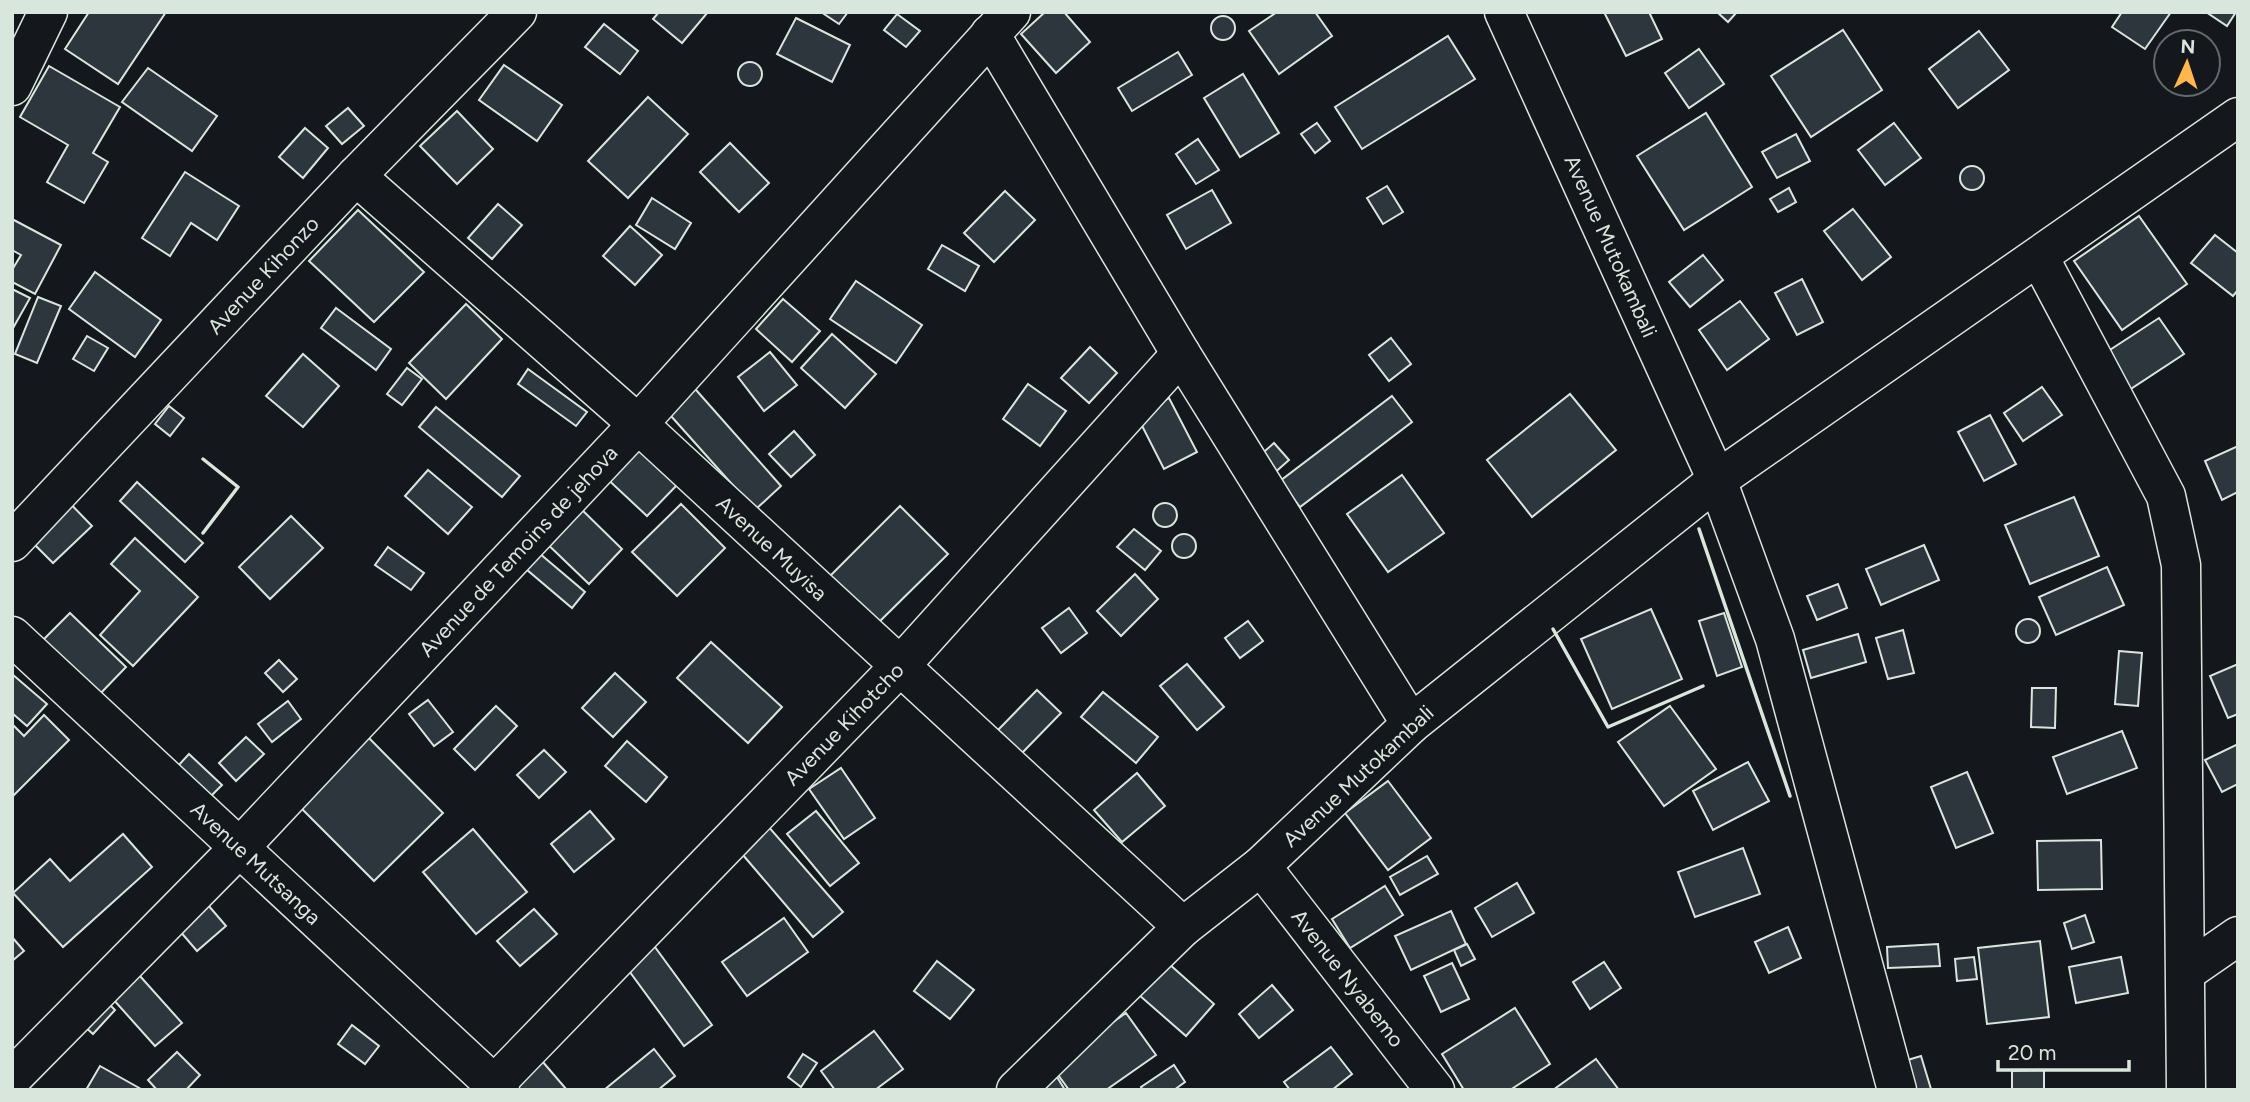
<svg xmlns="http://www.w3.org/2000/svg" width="2250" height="1102" font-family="Figtree,sans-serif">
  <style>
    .building { fill: #2c363c; stroke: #d8e6dc; stroke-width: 2 }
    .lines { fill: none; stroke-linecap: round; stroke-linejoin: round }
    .street-casing { stroke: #d8e6dc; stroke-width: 41 }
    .street { stroke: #14181c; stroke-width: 38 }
    .wall { stroke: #d8e6dc; stroke-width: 3.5 }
    .labels { text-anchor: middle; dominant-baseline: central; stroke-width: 5; stroke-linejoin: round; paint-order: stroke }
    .street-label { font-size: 21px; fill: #d8e6dc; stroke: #14181c }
  </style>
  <rect width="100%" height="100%" fill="#14181c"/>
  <g class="building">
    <polygon points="89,12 166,12 118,84 65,49"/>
    <polygon points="659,12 708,12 682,43 653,19"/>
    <polygon points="821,12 848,12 839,24"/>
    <polygon points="1045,12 1064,12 1090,42 1056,73 1021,34"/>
    <polygon points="1277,12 1315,12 1332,36 1279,74 1249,31"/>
    <polygon points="1604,12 1649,12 1662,39 1626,56"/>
    <polygon points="1717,12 1737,12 1728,22"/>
    <polygon points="2122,12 2171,12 2145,49 2112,27"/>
    <polygon points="2206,12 2236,12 2227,26"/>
    <polygon points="897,14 920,31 906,47 884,30"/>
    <circle cx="1223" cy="28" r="12"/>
    <polygon points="796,18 850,45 832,82 777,54"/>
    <polygon points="604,24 638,51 620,74 585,47"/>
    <polygon points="1843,30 1882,90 1811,137 1771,76"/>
    <polygon points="1979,31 2009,70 1958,108 1929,69"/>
    <polygon points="1448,36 1475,79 1362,149 1335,107"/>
    <polygon points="1699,49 1724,84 1689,108 1665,73"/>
    <polygon points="1178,52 1192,75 1132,111 1118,88"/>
    <circle cx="750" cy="74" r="12"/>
    <polygon points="504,65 562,105 537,141 479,100"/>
    <polygon points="49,66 120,107 93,153 108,162 84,203 47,182 68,145 20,117"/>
    <polygon points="148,68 217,116 192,151 122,102"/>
    <polygon points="1243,74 1279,133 1240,157 1204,98"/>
    <polygon points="648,97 688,134 628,198 588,161"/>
    <polygon points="348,108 364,126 342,144 326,126"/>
    <polygon points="457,111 493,149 457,184 420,146"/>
    <polygon points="1706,113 1752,187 1684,230 1637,156"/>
    <polygon points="1317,123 1330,141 1315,153 1301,134"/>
    <polygon points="1894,123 1921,158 1885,185 1858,150"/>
    <polygon points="305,128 328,148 303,178 279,157"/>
    <polygon points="1796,134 1810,161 1777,178 1762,152"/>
    <polygon points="1198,139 1219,170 1196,184 1176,154"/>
    <polygon points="730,143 769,183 739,212 700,172"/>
    <circle cx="1972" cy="178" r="12"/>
    <polygon points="185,172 239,206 217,240 191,223 170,256 142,238"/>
    <polygon points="1387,186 1403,212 1383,224 1367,198"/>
    <polygon points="1789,188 1796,202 1778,212 1770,199"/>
    <polygon points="1212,190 1231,223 1186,249 1167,215"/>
    <polygon points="1005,191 1035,220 994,262 964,233"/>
    <polygon points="652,198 691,223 675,249 636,225"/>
    <polygon points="498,204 522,225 492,259 468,238"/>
    <polygon points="1853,209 1891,257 1862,280 1824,231"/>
    <polygon points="358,210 424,272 374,322 309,261"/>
    <polygon points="2139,216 2187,284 2122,330 2074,261"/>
    <polygon points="12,219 61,245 35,294 12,282 12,270 21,255 12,250"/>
    <polygon points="630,226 662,255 635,285 603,256"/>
    <polygon points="2215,235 2238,253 2238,290 2233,296 2191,263"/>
    <polygon points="942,245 979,266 965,291 928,269"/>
    <polygon points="1703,255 1723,280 1690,307 1669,282"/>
    <polygon points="95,272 161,320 135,357 69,309"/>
    <polygon points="1802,279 1823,322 1797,335 1775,293"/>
    <polygon points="856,281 922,325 896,363 830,319"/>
    <polygon points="12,289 30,298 12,330"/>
    <polygon points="38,297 61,306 37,363 15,354"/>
    <polygon points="783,299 820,331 792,362 756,329"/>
    <polygon points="1740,301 1769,339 1727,370 1699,330"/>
    <polygon points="466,304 502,339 446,399 409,363"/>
    <polygon points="336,308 391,349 376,370 321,328"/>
    <polygon points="2159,318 2184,354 2123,394 2099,357"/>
    <polygon points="832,334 876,374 845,408 801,368"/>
    <polygon points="87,336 108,348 94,371 73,359"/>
    <polygon points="1391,338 1411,364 1389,381 1369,355"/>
    <polygon points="1090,347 1117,373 1089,403 1061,378"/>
    <polygon points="770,352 797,385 764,411 738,377"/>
    <polygon points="303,354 339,386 303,427 266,396"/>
    <polygon points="407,368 422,379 402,405 387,394"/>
    <polygon points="528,369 587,412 576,426 518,384"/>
    <polygon points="689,382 781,486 755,510 662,406"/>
    <polygon points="1028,384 1066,411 1040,446 1003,419"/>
    <polygon points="2042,387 2062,415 2023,441 2004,413"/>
    <polygon points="1570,394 1616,450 1532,517 1487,460"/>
    <polygon points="1392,396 1412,422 1300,507 1280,481"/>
    <polygon points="1169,398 1197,452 1164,469 1136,414"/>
    <polygon points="169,406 184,418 170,436 155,424"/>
    <polygon points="436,407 520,476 502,497 419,427"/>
    <polygon points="1990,415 2016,464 1984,481 1958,432"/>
    <polygon points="794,431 815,455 791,477 769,454"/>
    <polygon points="632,442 677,485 647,516 602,474"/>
    <polygon points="1274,443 1289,460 1272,475 1257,458"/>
    <polygon points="2238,446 2238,492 2222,500 2205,461"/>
    <polygon points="428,470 472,507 448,534 405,496"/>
    <polygon points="1402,475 1444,533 1388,572 1347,514"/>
    <polygon points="137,482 203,543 185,562 120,501"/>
    <polygon points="60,493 92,526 53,563 21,531"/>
    <polygon points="2074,497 2099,556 2030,584 2005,525"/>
    <polygon points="574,502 622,549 589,584 540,537"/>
    <circle cx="1165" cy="515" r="12"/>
    <polygon points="681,504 725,548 677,596 632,552"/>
    <polygon points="900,506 948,554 877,624 829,577"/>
    <polygon points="291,516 323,548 270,599 239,567"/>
    <polygon points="1134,529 1161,551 1145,570 1117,547"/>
    <circle cx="1184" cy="546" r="12"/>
    <polygon points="135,538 198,597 133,666 100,635 140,591 111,564"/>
    <polygon points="1924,545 1939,580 1881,605 1866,569"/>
    <polygon points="388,547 424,573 411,590 375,565"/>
    <polygon points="539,553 585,592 572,608 526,569"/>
    <polygon points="2107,567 2124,605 2056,635 2039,597"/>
    <polygon points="1135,574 1158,599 1121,636 1097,611"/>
    <polygon points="1838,584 1847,608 1817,620 1807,596"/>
    <polygon points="1069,608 1087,633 1061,653 1042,628"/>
    <polygon points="1651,609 1682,679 1612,709 1581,639"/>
    <polygon points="70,613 126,667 98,696 42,641"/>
    <polygon points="1724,613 1742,667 1717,676 1699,621"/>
    <circle cx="2028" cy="631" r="12"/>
    <polygon points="1248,621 1263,641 1240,658 1225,638"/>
    <polygon points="1903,630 1914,673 1888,679 1876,638"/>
    <polygon points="1858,634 1866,662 1811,678 1803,650"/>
    <polygon points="711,642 782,707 748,743 677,678"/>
    <polygon points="2119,651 2142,653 2138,706 2115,704"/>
    <polygon points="279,660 297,679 283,692 265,673"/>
    <polygon points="1187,664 1224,707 1197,730 1160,686"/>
    <polygon points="2238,664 2238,714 2228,718 2210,676"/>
    <polygon points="615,673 646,702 613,737 582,708"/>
    <polygon points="12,674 47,704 27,726 12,713"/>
    <polygon points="2032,688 2056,688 2055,728 2031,727"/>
    <polygon points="1037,690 1061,713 1022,753 998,730"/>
    <polygon points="1103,692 1158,737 1136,763 1081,717"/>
    <polygon points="428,700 453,732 434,746 409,714"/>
    <polygon points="288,701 301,719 272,742 258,724"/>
    <polygon points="496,706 517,726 475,770 454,749"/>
    <polygon points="1670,706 1716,769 1664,806 1618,742"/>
    <polygon points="44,715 69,740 12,797 12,724 24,736"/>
    <polygon points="2122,731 2137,768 2067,794 2053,757"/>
    <polygon points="365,734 443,813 374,881 296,803"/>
    <polygon points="246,737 264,754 236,781 219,763"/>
    <polygon points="627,741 667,777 646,802 605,766"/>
    <polygon points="2238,744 2238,784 2222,792 2205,760"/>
    <polygon points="544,750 566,772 539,798 517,775"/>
    <polygon points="189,754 222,785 209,798 177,767"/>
    <polygon points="1748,762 1769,801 1713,830 1693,791"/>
    <polygon points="841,768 875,818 844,839 809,789"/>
    <polygon points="1967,772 1993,833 1956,848 1931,787"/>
    <polygon points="1137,773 1165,806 1122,842 1094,810"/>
    <polygon points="1388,781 1431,838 1388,870 1345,813"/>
    <polygon points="590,811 614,839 574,872 551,844"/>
    <polygon points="816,811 859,863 830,886 787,834"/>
    <polygon points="760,817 843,912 813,937 731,841"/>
    <polygon points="473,829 527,892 476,934 423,872"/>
    <polygon points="123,834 152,867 63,947 13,893 50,859 70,881"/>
    <polygon points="2101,840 2102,889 2038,890 2037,841"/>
    <polygon points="1743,848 1760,894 1695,917 1678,872"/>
    <polygon points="1427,856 1438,874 1400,895 1390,877"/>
    <polygon points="1517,883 1534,913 1492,937 1475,908"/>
    <polygon points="1385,886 1403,915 1350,948 1332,919"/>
    <polygon points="208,905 226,926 197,951 179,930"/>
    <polygon points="534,909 557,934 520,966 497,941"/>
    <polygon points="1451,911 1466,944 1411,970 1395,936"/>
    <polygon points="2085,915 2094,942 2072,949 2064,923"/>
    <polygon points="784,918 808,952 747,996 722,962"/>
    <polygon points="1788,927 1801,958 1769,973 1755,942"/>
    <polygon points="644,932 712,1025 684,1046 616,953"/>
    <polygon points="12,937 24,951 12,961"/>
    <polygon points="2040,941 2049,1017 1987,1024 1978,948"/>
    <polygon points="1467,944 1475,959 1461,966 1454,950"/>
    <polygon points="1938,944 1940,966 1888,968 1887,947"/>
    <polygon points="1974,957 1977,979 1957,981 1955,959"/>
    <polygon points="2121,957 2128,993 2076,1003 2069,967"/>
    <polygon points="937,961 974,990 950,1019 914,991"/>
    <polygon points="1604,962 1621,988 1590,1009 1573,982"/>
    <polygon points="1168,963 1214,1004 1186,1036 1139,995"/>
    <polygon points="1452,963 1469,999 1441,1012 1424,976"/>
    <polygon points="131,966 182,1023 155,1046 104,989"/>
    <polygon points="1272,985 1293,1010 1259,1038 1239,1014"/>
    <polygon points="98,993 115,1010 93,1034 74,1017"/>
    <polygon points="1515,1008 1550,1064 1510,1090 1464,1090 1442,1054"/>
    <polygon points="1126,1013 1156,1055 1106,1090 1069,1090 1051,1065"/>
    <polygon points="352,1025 379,1046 365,1064 338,1044"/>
    <polygon points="874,1031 903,1069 875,1090 835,1090 821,1071"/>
    <polygon points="524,1040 567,1090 517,1090"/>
    <polygon points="1331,1047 1352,1074 1332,1090 1290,1090 1284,1082"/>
    <polygon points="654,1049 675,1076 658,1090 604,1090"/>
    <polygon points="177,1052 200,1075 186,1090 157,1090 148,1080"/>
    <polygon points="803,1054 817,1063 801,1087 788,1077"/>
    <polygon points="1921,1056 1931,1089 1910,1090 1901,1062"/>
    <polygon points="1596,1059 1619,1090 1553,1090"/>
    <polygon points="1174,1065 1185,1082 1174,1090 1143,1090 1141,1087"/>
    <polygon points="100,1066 141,1089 86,1090"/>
    <polygon points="2044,1070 2044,1090 2012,1090 2012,1071"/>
    <polygon points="1054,1072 1065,1090 1026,1090"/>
  </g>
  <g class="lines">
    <g class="street-casing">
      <g id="street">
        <polyline points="1504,12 1717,480 1775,639 1897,1090"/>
        <polyline points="990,34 1181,354 1411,724"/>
        <polyline points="12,86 48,12"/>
        <polyline points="356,176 638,424 1183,927"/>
        <polyline points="2039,257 2166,496 2181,565 2186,1090"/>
        <polyline points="12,542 356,176 517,12"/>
        <polyline points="12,636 500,1090"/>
        <polyline points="1261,866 1435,1090"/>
        <polyline points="2186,972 2238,936"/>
        <polyline points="12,1078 239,848 638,424 1011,12"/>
        <polyline points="489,1090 900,666 1181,354"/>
        <polyline points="1016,1090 1183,927 1261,866 1411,724 1717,480 2238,117"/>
      </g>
    </g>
    <use href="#street" class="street"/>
    <g class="wall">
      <polyline points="1699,529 1790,796"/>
      <polyline points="203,533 238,487 203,459"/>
      <polyline points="1553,629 1608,727 1703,686"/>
    </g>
  </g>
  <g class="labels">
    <g class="street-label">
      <text transform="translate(1611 246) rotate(66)">Avenue Mutokambali</text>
      <text transform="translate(263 275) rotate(-47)">Avenue Kihonzo</text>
      <text transform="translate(772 548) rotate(43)">Avenue Muyisa</text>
      <text transform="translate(518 551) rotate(-47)">Avenue de Temoins de jehova</text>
      <text transform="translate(844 724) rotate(-46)">Avenue Kihotcho</text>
      <text transform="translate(1358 776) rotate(-43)">Avenue Mutokambali</text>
      <text transform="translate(256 863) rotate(43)">Avenue Mutsanga</text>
      <text transform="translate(1348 978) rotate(52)">Avenue Nyabemo</text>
    </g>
  </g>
  <rect width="2250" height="1102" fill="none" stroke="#d8e6dc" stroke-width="28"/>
  <g transform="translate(2187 63) rotate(3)"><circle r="33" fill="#14181c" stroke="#626a69" stroke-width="2"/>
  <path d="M0-5L12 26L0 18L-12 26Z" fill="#ffb74d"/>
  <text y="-10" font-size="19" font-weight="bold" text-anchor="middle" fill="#d8e6dc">N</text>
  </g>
  <path d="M1998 1060v10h131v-10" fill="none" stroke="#d8e6dc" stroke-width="3.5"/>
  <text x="2008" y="1060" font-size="21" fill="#d8e6dc" stroke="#14181c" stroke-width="5" paint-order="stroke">20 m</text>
</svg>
